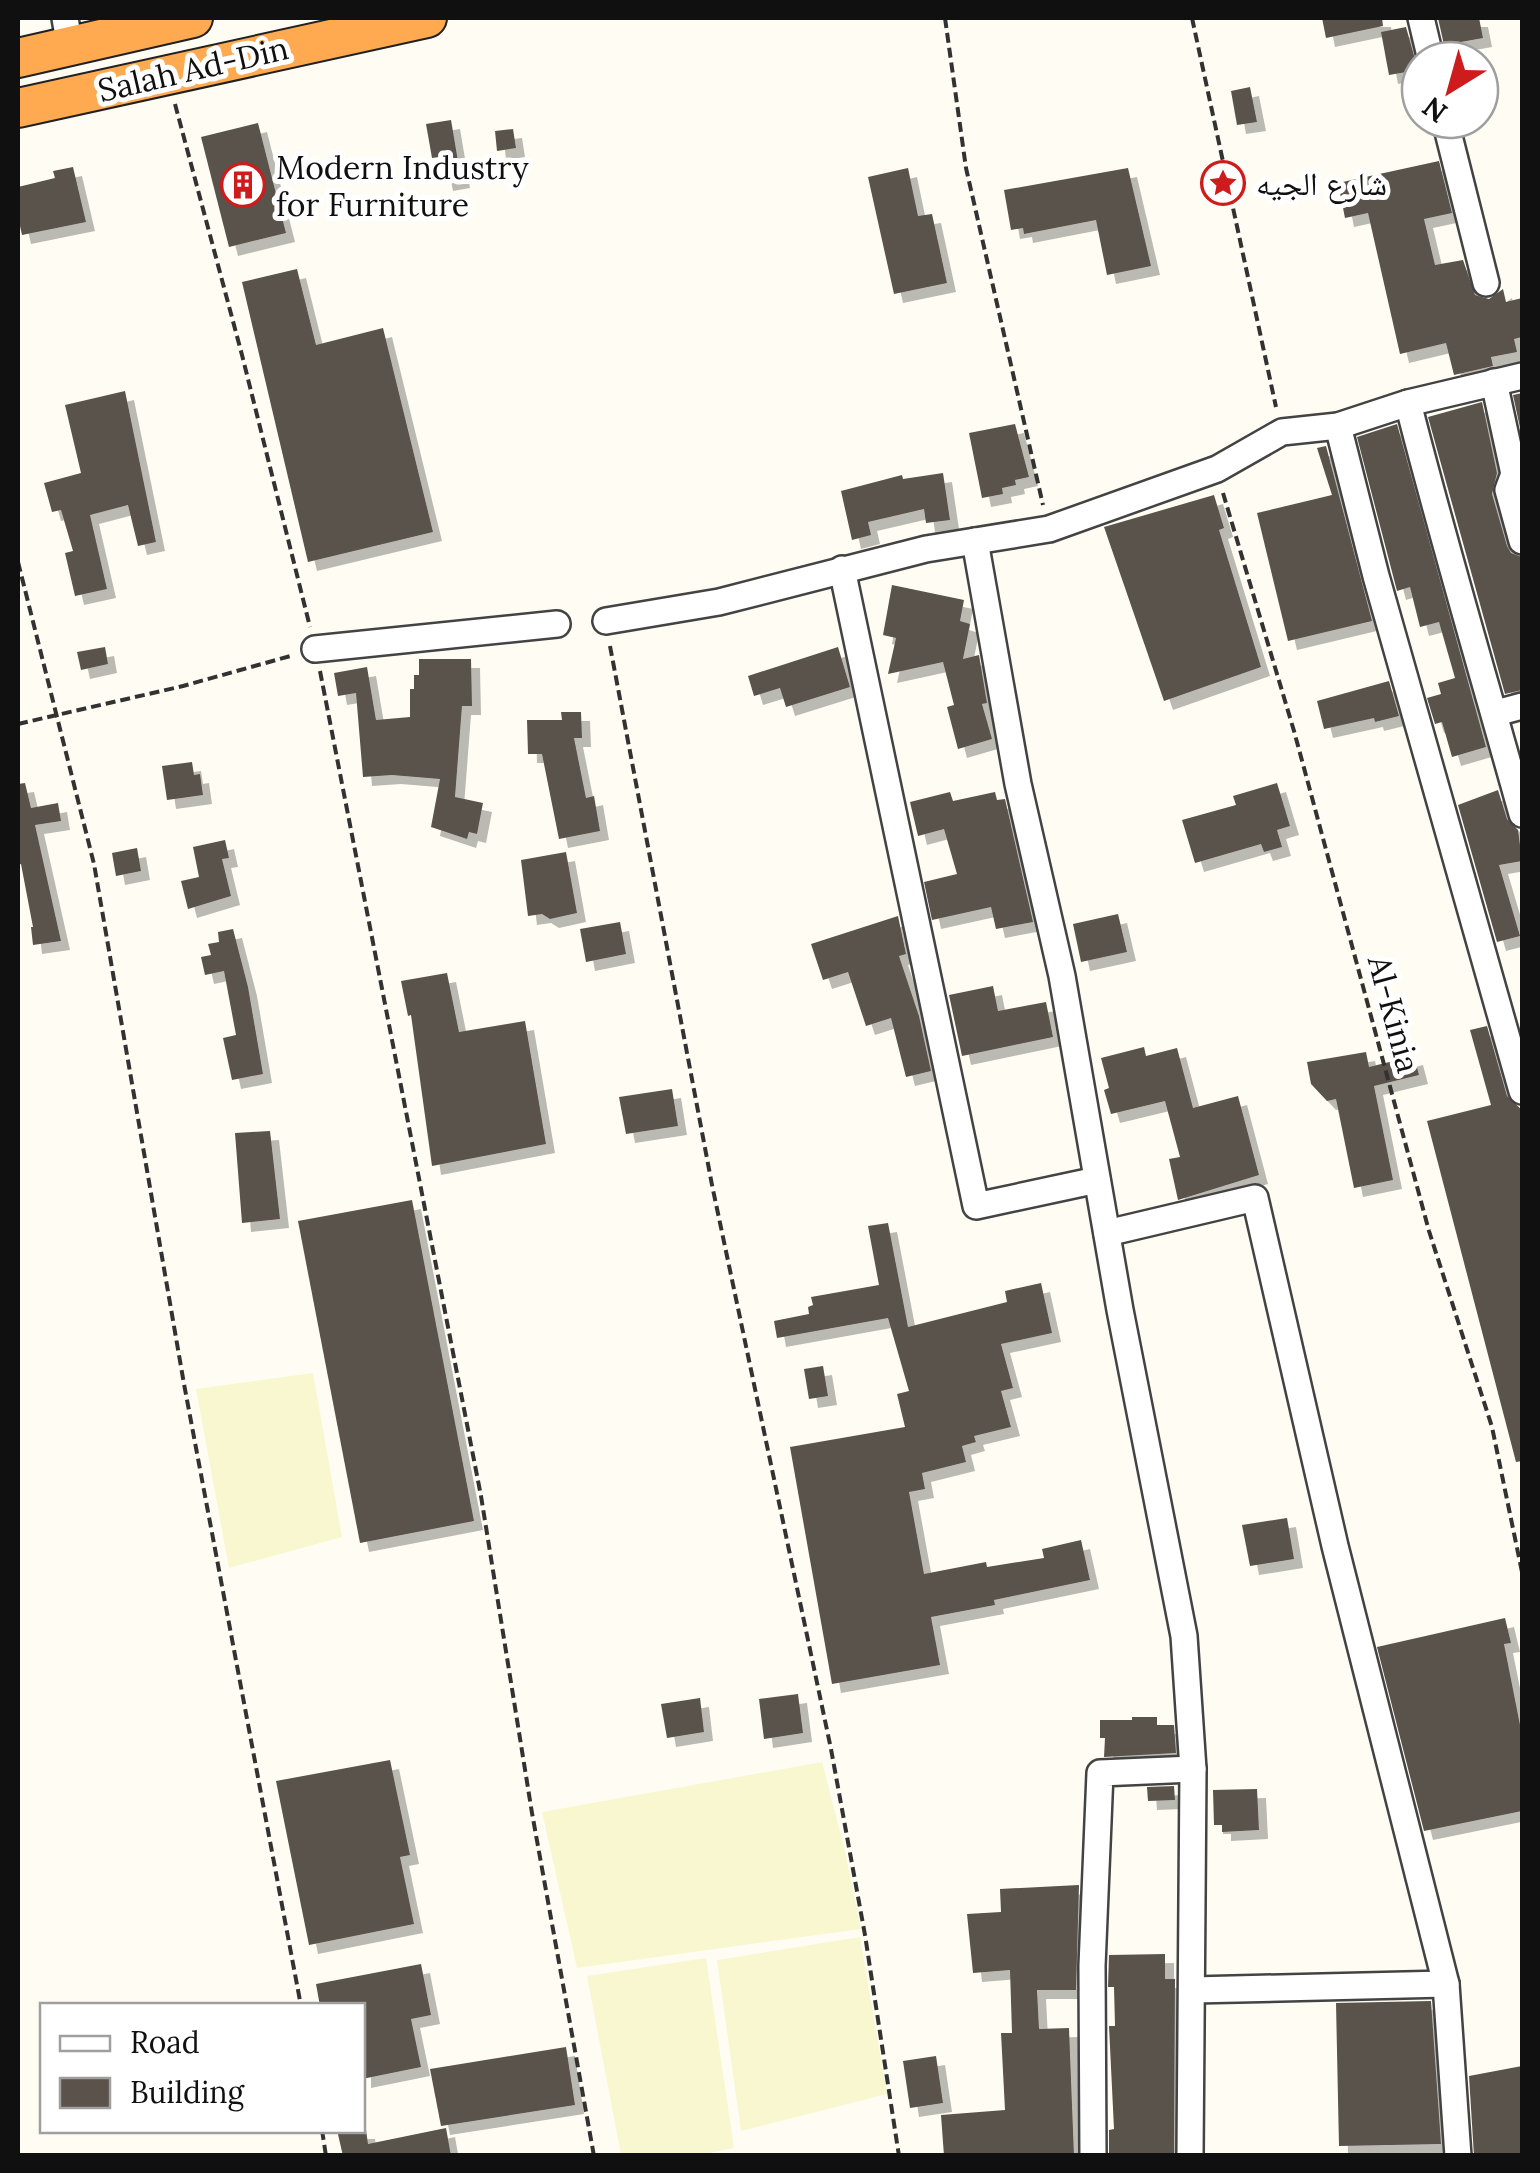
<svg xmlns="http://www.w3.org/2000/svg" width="1540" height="2173" font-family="Lora,'Noto Naskh Arabic',serif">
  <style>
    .farmland { fill: #f8f7d0 }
    .building { fill: #5a524b; filter: url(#shadow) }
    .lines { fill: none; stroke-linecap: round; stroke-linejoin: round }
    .minor-casing { stroke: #434343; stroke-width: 30 }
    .highway-casing { stroke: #212121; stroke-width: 42 }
    .path { stroke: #323232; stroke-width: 4; stroke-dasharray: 10 5; stroke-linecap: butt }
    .minor { stroke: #fff; stroke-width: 25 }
    .highway { stroke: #ffa951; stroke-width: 38 }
    .labels { text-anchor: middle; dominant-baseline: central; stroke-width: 10; stroke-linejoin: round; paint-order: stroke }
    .street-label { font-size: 32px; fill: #101010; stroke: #fff }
    .poi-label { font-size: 32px; fill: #101010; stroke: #fff; text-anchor: start }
  </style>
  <defs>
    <filter id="shadow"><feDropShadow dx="9" dy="9" stdDeviation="0" flood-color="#0004"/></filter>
  </defs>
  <rect width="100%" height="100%" fill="#fffdf3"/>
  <g class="farmland">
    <polygon points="313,1373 342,1537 229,1568 196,1389"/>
    <polygon points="822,1762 845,1851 861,1929 577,1968 542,1812"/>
    <polygon points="860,1937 887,2094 741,2131 717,1960"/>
    <polygon points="706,1958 734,2148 699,2155 621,2155 587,1976"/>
  </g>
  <g class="building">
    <polygon points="1322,18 1382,18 1383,26 1326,38"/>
    <polygon points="1438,18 1479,18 1483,38 1444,45"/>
    <polygon points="1406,27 1418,70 1389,75 1381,32"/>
    <polygon points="1250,87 1257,122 1237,125 1231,91"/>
    <polygon points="451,120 461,179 444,182 439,157 432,158 426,124"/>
    <polygon points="258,123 286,233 229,247 201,137"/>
    <polygon points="513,129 516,148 497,151 495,131"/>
    <polygon points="1439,161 1452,213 1424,219 1435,265 1463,260 1475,295 1489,299 1503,289 1506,302 1522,298 1522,337 1514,339 1517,352 1491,357 1493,366 1454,375 1446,343 1400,354 1368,213 1345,218 1338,183"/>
    <polygon points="73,167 86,222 22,235 18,217 18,187 55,178 53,171"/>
    <polygon points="908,168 918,216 932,214 947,283 894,294 868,177"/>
    <polygon points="1128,168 1151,266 1107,275 1096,220 1024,234 1023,228 1011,230 1004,190"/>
    <polygon points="297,269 316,345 383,328 433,532 308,562 242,282"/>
    <polygon points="125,391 156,542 138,546 128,505 90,515 107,589 75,596 65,553 73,551 61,510 52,512 44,483 81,473 65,405"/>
    <polygon points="1522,393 1522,437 1513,395"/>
    <polygon points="1482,402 1497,473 1492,494 1507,546 1511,553 1522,557 1522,690 1505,694 1428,417"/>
    <polygon points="1015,424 1029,477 1015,480 1016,485 1002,488 1003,494 982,498 969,433"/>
    <polygon points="1397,424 1486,747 1452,757 1442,722 1435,724 1427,698 1441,694 1438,683 1455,678 1439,622 1420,627 1410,587 1397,591 1357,437"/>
    <polygon points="1326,446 1372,621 1288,641 1257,513 1332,495 1317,448"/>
    <polygon points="943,473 950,520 926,523 924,509 868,522 871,535 852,540 841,491 902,475 903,479"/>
    <polygon points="1214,495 1224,528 1219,530 1261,667 1164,701 1104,527"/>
    <polygon points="892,585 964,600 960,621 970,624 963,659 979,655 987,703 982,704 992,739 958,749 947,707 954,705 943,662 888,674 896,638 883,635"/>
    <polygon points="105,647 108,664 81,670 77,652"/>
    <polygon points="838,647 850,687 786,707 780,688 754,696 748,676"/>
    <polygon points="419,659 471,659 472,706 462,706 455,797 483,803 477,834 469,832 467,839 431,827 440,779 392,775 363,777 356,693 338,696 334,673 367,667 376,720 410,717 410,689 414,689 414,675 419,675"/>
    <polygon points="1389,681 1399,716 1375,722 1374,718 1324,729 1317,701"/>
    <polygon points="561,712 581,712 582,738 574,738 586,798 594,796 600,831 559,839 542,754 528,754 527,720 562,720"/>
    <polygon points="192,762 194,775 200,774 203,795 167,800 162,766"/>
    <polygon points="25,783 31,808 58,803 61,821 35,825 61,941 33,945 31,927 33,927 21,864 18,865 18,784"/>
    <polygon points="1277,783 1290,826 1277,830 1282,847 1264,852 1261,844 1195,863 1182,820 1236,805 1233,796"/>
    <polygon points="1498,790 1507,819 1518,830 1522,861 1499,865 1520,936 1497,942 1458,805"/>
    <polygon points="950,792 953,801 995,792 997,800 1005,799 1033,922 996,929 991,907 932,920 924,882 957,874 944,829 918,836 910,802"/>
    <polygon points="225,840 229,858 222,859 231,896 188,909 181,881 199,877 193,847"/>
    <polygon points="137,848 141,871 116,876 112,853"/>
    <polygon points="566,852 577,913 550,919 542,914 528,916 521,860"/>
    <polygon points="1118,914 1127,952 1081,962 1073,924"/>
    <polygon points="898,916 906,954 899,956 919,1016 931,1071 906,1077 891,1018 866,1026 848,972 823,980 811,944"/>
    <polygon points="620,922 626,954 586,962 580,929"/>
    <polygon points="233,929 248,987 263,1074 232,1080 223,1038 236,1035 224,971 205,975 201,957 211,955 208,944 219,942 218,932"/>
    <polygon points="447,973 459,1032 525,1021 546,1144 432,1166 411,1015 408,1016 401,981"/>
    <polygon points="993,986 998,1011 1046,1002 1053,1037 962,1056 949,995"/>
    <polygon points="1487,1026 1507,1096 1522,1110 1522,1461 1516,1462 1427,1121 1491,1105 1470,1030"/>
    <polygon points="1144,1047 1146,1056 1177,1048 1193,1108 1238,1096 1259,1175 1178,1200 1169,1159 1180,1157 1165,1101 1111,1114 1104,1090 1109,1088 1101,1058"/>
    <polygon points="1366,1052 1369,1067 1414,1056 1419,1075 1374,1086 1393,1180 1354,1188 1336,1099 1327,1101 1311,1084 1307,1062"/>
    <polygon points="672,1089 678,1126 626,1134 619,1097"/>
    <polygon points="270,1131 280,1219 242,1223 235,1133"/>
    <polygon points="412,1200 474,1521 360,1543 298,1221"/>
    <polygon points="888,1223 908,1327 1007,1302 1005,1291 1041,1283 1052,1333 1001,1344 1013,1388 1001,1391 1011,1427 974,1436 976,1442 962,1446 966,1462 922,1473 925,1489 909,1492 924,1574 986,1562 987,1567 1044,1558 1042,1549 1081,1540 1090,1580 994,1600 995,1605 931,1617 940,1665 832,1684 790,1447 905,1427 897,1394 909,1391 888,1318 777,1338 774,1321 809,1314 808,1307 813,1305 811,1297 879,1285 868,1226"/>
    <polygon points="823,1366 828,1396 809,1399 804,1369"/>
    <polygon points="1287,1518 1294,1559 1250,1566 1242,1525"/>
    <polygon points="1505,1618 1511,1643 1504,1644 1522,1735 1522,1811 1424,1831 1377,1647"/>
    <polygon points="798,1694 803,1733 764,1739 759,1699"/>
    <polygon points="700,1698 704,1732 667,1738 661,1704"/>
    <polygon points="1132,1717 1157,1717 1157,1725 1174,1725 1176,1753 1104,1757 1105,1738 1100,1738 1100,1720 1132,1720"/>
    <polygon points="390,1760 410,1855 400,1857 414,1924 309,1945 276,1781"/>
    <polygon points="1174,1786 1175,1800 1148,1801 1147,1787"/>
    <polygon points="1257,1789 1259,1830 1222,1832 1222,1825 1214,1825 1213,1790"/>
    <polygon points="1079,1885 1076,1990 1037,1990 1039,2029 1069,2028 1074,2156 944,2156 941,2115 1005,2110 1001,2033 1012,2033 1010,1970 973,1973 967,1914 1001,1912 1000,1889"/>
    <polygon points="1165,1954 1165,1979 1175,1979 1174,2156 1109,2156 1109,2130 1114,2129 1109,2026 1115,2026 1114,1987 1108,1987 1109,1955"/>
    <polygon points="421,1964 431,2015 411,2019 421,2067 362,2079 362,2006 320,2006 316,1984"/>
    <polygon points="1431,2001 1441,2144 1339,2146 1336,2003"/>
    <polygon points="566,2047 575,2105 441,2126 430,2069"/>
    <polygon points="936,2056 943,2103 910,2108 903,2061"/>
    <polygon points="1522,2066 1522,2156 1474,2156 1469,2076"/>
    <polygon points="446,2128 451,2156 343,2156 337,2130 366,2130 368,2144"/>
  </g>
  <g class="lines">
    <g class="minor-casing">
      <g id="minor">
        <polyline points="65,18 70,48"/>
        <polyline points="1421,18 1431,60"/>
        <polyline points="1445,120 1486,283"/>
        <polyline points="1494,382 1514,474 1508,490 1522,541"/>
        <path d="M 1408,403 C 1443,541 1484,677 1522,814"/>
        <polyline points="1338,426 1376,576 1522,1091"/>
        <polyline points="975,541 1018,784 1062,976 1120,1310 1184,1636 1193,1769 1190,2156"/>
        <polyline points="842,569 976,1206 1097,1180"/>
        <polyline points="606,621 719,602 926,549 1049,529 1217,469 1282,432 1338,426 1408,403 1522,376"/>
        <polyline points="315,649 557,624"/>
        <polyline points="1496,713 1522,706"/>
        <polyline points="1107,1233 1255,1198 1335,1546 1446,1984 1458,2156"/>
        <polyline points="1193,1990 1446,1984"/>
        <polyline points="1093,2156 1092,1966 1100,1773 1193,1769"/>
      </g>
    </g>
    <g class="highway-casing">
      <g id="highway">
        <polyline points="18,58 193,18"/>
        <polyline points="18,108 427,18"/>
      </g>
    </g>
    <g class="path">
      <polyline points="945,18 966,168 1043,505"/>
      <polyline points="1192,18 1276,407"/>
      <polyline points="175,104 242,355 310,627"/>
      <polyline points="1223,493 1294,731 1429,1231 1492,1427 1522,1572"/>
      <polyline points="18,562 94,864 184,1384 301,2006"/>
      <polyline points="610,646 712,1185 831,1749 865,1935 899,2156"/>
      <polyline points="320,671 481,1496 532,1813 594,2156"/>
      <polyline points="18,724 183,686 294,655"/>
      <polyline points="322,2130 326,2156"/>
    </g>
    <use href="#minor" class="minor"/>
    <use href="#highway" class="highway"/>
  </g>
  <defs>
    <g id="sight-ring" transform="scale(2.25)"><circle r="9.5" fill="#fff" stroke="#ce1b1b" stroke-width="1.5"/><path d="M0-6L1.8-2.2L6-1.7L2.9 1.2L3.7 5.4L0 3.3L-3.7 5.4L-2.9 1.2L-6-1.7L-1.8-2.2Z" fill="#ce1b1b"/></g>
    <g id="building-ring" transform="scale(2.25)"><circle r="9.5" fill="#fff" stroke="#ce1b1b" stroke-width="1.5"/><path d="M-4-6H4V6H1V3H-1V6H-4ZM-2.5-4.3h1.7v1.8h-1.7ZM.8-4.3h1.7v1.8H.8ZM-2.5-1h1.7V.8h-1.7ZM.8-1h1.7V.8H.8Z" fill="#ce1b1b"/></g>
  </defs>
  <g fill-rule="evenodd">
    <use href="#sight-ring" x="1223" y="183"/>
    <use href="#building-ring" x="243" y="185"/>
  </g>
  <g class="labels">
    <g class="street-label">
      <text transform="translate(193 69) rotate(-13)">Salah Ad-Din</text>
      <text transform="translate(1394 1014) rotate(75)">Al-Kinia</text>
    </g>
    <g class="poi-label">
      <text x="276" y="167">Modern Industry<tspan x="276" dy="37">for Furniture</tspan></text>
      <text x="1256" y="183">شارع الجيه</text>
    </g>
  </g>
  <rect width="1540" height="2173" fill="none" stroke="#101010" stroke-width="40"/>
  <rect x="40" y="2003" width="325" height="130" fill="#ffffff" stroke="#9f9f9f" stroke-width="2.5"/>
  <rect x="60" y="2036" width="50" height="15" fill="#ffffff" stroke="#9f9f9f" stroke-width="2.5"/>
  <text x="130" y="2053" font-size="30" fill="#101010">Road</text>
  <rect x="60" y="2078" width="50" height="30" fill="#5a524b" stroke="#9f9f9f" stroke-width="2.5"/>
  <text x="130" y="2103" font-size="30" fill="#101010">Building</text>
  <g transform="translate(1450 90) rotate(217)"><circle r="48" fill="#ffffff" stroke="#9f9f9f" stroke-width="2.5"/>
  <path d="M0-8L18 38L0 25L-18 38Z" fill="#ce1b1b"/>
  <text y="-15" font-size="28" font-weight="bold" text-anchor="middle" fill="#101010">N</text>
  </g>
</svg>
